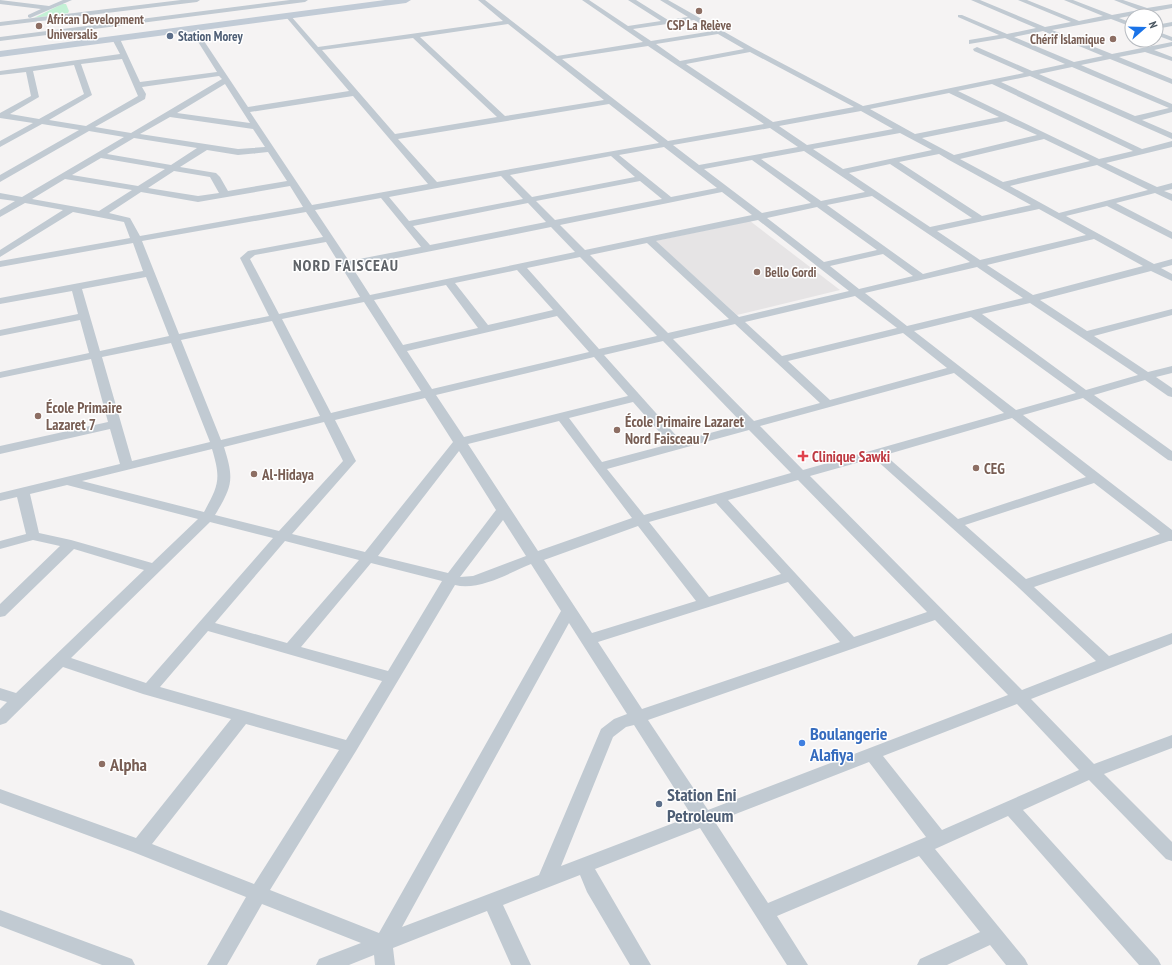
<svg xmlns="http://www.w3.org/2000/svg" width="1172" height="965" font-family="'PT Sans Narrow',sans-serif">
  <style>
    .education { fill: #e6e4e5 }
    .green { fill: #c3f1d5 }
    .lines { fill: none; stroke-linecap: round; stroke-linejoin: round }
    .street { fill: #c1cad2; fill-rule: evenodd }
    .secondary { fill: #c1cbd6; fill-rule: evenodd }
    .education-dot { fill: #8d6e63; stroke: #fff; stroke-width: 1.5 }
    .service-dot { fill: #5c6f8a; stroke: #fff; stroke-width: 1.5 }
    .health-dot { fill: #e0444e; stroke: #fff; stroke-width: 1.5 }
    .shop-dot { fill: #3f7fe0; stroke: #fff; stroke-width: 1.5 }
    .labels { text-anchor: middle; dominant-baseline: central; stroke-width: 3; stroke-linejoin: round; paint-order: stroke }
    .far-education-label { font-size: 13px; font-weight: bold; fill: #785e54; stroke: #fff; text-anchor: start }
    .far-service-label { font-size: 13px; font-weight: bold; fill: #4e5e75; stroke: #fff; text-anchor: start }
    .education-label { font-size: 15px; font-weight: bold; fill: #785e54; stroke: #fff; text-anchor: start }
    .health-label { font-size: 15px; font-weight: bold; fill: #be3a42; stroke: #fff; text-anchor: start }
    .far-district-label { font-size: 16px; font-weight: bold; letter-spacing: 1px; fill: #5f6368; stroke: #fff }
    .near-shop-label { font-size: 18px; font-weight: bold; fill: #366cbe; stroke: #fff; text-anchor: start }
    .near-education-label { font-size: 18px; font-weight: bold; fill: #785e54; stroke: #fff; text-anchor: start }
    .near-service-label { font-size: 18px; font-weight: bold; fill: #4e5e75; stroke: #fff; text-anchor: start }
  </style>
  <rect width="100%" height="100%" fill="#f5f3f3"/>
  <polygon class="education" points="750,221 840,290 737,315 655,241"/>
  <polygon class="green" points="62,4 66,4 69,11 68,13 34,18"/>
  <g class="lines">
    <g class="street">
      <polygon points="0,0 49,6 63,0 72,0 30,18 28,17 28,15 41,9 0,4"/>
      <polygon points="181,0 200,0 197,2 0,26 0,22"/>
      <polygon points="290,0 308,0 305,2 0,41 0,37"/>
      <path d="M 478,0 L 485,0 L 557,56 L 643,42 L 582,0 L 589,0 L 628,26 L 661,21 L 628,0 L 636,0 L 668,20 L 688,17 L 660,0 L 668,0 L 753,48 L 863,106 L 1024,73 L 974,51 L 973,49 L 977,47 L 1032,71 L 1065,64 L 1005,38 L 969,44 L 969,40 L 999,35 L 958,17 L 958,15 L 962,15 L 1007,34 L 1036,28 L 971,0 L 980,0 L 1045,27 L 1071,22 L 1018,0 L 1027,0 L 1079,21 L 1103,16 L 1064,0 L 1073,0 L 1112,15 L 1139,10 L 1114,0 L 1123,0 L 1147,8 L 1172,4 L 1172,8 L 1119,18 L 1132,23 L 1132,27 L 1111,19 L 1052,30 L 1112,54 L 1172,42 L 1172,46 L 1154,50 L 1172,57 L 1172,61 L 1145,52 L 1119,57 L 1172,79 L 1172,84 L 1110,59 L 1081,65 L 1172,104 L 1172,112 L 1142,120 L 1172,133 L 1172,139 L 1030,76 L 1001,82 L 1142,149 L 1172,141 L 1172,147 L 1106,163 L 1157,187 L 1172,183 L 1172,189 L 1164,191 L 1172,194 L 1172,201 L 1155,193 L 1116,203 L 1172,232 L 1172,239 L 1107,206 L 1066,216 L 1154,264 L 1172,259 L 1172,265 L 1161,268 L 1172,274 L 1172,281 L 1151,271 L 1040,300 L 1087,331 L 1172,309 L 1172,315 L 1094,336 L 1148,372 L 1172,366 L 1172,373 L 1156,377 L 1172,388 L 1172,397 L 1168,396 L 1145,380 L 1094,395 L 1172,451 L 1172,461 L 1168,460 L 1083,398 L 1023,415 L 1172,530 L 1172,541 L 1169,541 L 1034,587 L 1109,656 L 1172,633 L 1172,644 L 1031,699 L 1094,764 L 1172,735 L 1172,748 L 1104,774 L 1172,842 L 1172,861 L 1166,859 L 1089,780 L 1023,810 L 1158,959 L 1161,965 L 1139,965 L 1008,816 L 935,849 L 1025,959 L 1028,965 L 1006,965 L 990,945 L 947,965 L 917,965 L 920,959 L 980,932 L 919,856 L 777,916 L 808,965 L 787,965 L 700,828 L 595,869 L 651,965 L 630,965 L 587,892 L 580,875 L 503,905 L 531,965 L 511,965 L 487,911 L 393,948 L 395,965 L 375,965 L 374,955 L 349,965 L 316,965 L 319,959 L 361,943 L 262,904 L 227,965 L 207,965 L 246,897 L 133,852 L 0,803 L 0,789 L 136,838 L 231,719 L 143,694 L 63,667 L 6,723 L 0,725 L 0,709 L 7,702 L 0,700 L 0,688 L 16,693 L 144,570 L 74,549 L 5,616 L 0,617 L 0,604 L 60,546 L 33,540 L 0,549 L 0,541 L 26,534 L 17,497 L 0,501 L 0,493 L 120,464 L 110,429 L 0,454 L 0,446 L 108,422 L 91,359 L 0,378 L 0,372 L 89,353 L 80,320 L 0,336 L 0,330 L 78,314 L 72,291 L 0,304 L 0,298 L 143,271 L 133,243 L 0,267 L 0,261 L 130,238 L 124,222 L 73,212 L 0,257 L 0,250 L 63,210 L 25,203 L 0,217 L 0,210 L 15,201 L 0,199 L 0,193 L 22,197 L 124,137 L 89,131 L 0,182 L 0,175 L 79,130 L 42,124 L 0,147 L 0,141 L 33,123 L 0,118 L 0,113 L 31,96 L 26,72 L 0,75 L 0,71 L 120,54 L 112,39 L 116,37 L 120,39 L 140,82 L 217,72 L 190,29 L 193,27 L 196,29 L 248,107 L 349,91 L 286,17 L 286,15 L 290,15 L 318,47 L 503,21 ZM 694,20 L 713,31 L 651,41 L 633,29 ZM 508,24 L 604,100 L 505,116 L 420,37 ZM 1043,31 L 1103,56 L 1074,62 L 1014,37 ZM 718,34 L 744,49 L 680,61 L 656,44 ZM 413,38 L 497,117 L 395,134 L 322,50 ZM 648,46 L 764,124 L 668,141 L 562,59 ZM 750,52 L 854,107 L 773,122 L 686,64 ZM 122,59 L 138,96 L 86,126 L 49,120 L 92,95 L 81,64 ZM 74,65 L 84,94 L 39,119 L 10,114 L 39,97 L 33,71 ZM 1072,67 L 1169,108 L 1135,116 L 1039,74 ZM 219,76 L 222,79 L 131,133 L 95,127 L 145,99 L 146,94 L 142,87 ZM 225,84 L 250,123 L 177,113 ZM 992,84 L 1133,151 L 1099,159 L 958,91 ZM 949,93 L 999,117 L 915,134 L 870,109 ZM 353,96 L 428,184 L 312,205 L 250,112 ZM 609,104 L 659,143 L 437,182 L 398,139 ZM 861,111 L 893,129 L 807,145 L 779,126 ZM 170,117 L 253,129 L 265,147 L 238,149 L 140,134 ZM 1006,121 L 1037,135 L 954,155 L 922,138 ZM 770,128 L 798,147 L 699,165 L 673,145 ZM 900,133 L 932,150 L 843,169 L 813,149 ZM 134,138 L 197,148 L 171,165 L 107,154 ZM 1044,139 L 1090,161 L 1003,182 L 960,159 ZM 664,147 L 717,188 L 671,197 L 619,155 ZM 207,150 L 238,155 L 268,152 L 287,181 L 228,191 L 220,177 L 216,173 L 180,167 ZM 804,151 L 865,192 L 821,201 L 761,159 ZM 939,154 L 949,160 L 1031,205 L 982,216 L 899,162 ZM 611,156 L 635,177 L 532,197 L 510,175 ZM 101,158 L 165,169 L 138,186 L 72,175 ZM 752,160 L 811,203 L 762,213 L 704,169 ZM 890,164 L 972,218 L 930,227 L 849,173 ZM 1097,165 L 1148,190 L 1059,213 L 1010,186 ZM 174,171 L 210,177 L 219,193 L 198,196 L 148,188 ZM 501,176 L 523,199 L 409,221 L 389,197 ZM 65,179 L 132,190 L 99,211 L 32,199 ZM 640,181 L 662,199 L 555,220 L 536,201 ZM 290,186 L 303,207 L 140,236 L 130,218 L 109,213 L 141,192 L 198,202 ZM 722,192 L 752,215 L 585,250 L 560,225 ZM 872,196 L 970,262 L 923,274 L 827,205 ZM 381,198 L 421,247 L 349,261 L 315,210 ZM 528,203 L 546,222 L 430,245 L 413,226 ZM 817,207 L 877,250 L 824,262 L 767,218 ZM 1039,209 L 1086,235 L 980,260 L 937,231 ZM 306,212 L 323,237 L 248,251 L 240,258 L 269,316 L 179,334 L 142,241 ZM 758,220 L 849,291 L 739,317 L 656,241 ZM 551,227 L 575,252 L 370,295 L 352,267 ZM 1094,239 L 1143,266 L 1033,295 L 987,265 ZM 326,242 L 360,297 L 279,314 L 250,259 L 255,255 ZM 647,243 L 729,319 L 668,333 L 590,255 ZM 883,254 L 913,276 L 859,289 L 830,266 ZM 580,257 L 657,336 L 599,349 L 527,268 ZM 977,267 L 1023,298 L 907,326 L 865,293 ZM 517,270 L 553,310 L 488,325 L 455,283 ZM 146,277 L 169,336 L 100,351 L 82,289 ZM 446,285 L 478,328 L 403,345 L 374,300 ZM 855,296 L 897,328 L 782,356 L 745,322 ZM 364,302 L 421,391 L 331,413 L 282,319 ZM 1030,303 L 1138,375 L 1086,390 L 982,314 ZM 557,316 L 589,352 L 432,389 L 407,351 ZM 971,317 L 1076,393 L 1016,410 L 914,331 ZM 272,321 L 320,416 L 221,440 L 181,340 ZM 735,324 L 820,403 L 754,421 L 673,339 ZM 903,333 L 947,368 L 830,400 L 788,361 ZM 663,341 L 743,424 L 681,441 L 604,355 ZM 171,343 L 210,442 L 132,461 L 102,357 ZM 594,357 L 628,396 L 464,437 L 436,395 ZM 954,373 L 1004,413 L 803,470 L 760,426 ZM 425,398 L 453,442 L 365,552 L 292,534 L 356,461 L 335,420 ZM 633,402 L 670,444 L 602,462 L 569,418 ZM 1012,418 L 1086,477 L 958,519 L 885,455 ZM 559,421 L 632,518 L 538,551 L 468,444 ZM 324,422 L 343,461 L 279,531 L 215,515 C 233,485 234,479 224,447 ZM 749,430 L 791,473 L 644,515 L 607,469 ZM 212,449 C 221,479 219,485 204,512 L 82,481 ZM 459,451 L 496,510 L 448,573 L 378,556 ZM 874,458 L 1019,588 L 1096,661 L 1022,690 L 810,476 ZM 798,480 L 927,612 L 854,637 L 728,500 ZM 1094,483 L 1160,534 L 1026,579 L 965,525 ZM 67,485 L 198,519 L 152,563 L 71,540 L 39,533 L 30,494 ZM 716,503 L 781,574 L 709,597 L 649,522 ZM 503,520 L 526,556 L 473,576 L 460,577 ZM 210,522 L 273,538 L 146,683 L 71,658 ZM 638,526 L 696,601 L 592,633 L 544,560 ZM 285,541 L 359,560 L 287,643 L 215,623 ZM 371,563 L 442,581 L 388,671 L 301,647 ZM 531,564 L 561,611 L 379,933 L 270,890 L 356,751 L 455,585 C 479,591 509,573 531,564 ZM 788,582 L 840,642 L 642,709 L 598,642 ZM 935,620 L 1008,695 L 708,810 L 648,720 ZM 569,623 L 627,714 L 614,719 L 601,729 L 539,875 L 402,927 ZM 208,631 L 382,681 L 346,740 L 160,687 ZM 1017,704 L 1079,770 L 942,830 L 883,756 ZM 246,724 L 339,750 L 254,884 L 152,844 ZM 634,725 L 692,816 L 561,866 L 613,737 L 626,727 ZM 869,762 L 926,837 L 768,903 L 715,822 Z"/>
      <polygon points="1172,22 1172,26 1156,29 1156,25"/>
      <polygon points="1156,31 1172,37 1172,41 1156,35"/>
      <polygon points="0,910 132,959 135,965 102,965 0,926"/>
    </g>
    <polygon class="secondary" points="385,0 411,0 406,3 0,57 0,51"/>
  </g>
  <g class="education-dot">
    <circle cx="699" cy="11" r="4"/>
    <circle cx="39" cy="26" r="4"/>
    <circle cx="1113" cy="39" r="4"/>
    <circle cx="757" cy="272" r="4"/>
    <circle cx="38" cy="416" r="4"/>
    <circle cx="617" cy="430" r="4"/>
    <circle cx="976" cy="468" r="4"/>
    <circle cx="254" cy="474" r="4"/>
    <circle cx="102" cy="764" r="4"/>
  </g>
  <g class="service-dot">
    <circle cx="170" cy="36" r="4"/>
    <circle cx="659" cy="804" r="4"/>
  </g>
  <path class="health-dot" d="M801 450h4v4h4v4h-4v4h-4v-4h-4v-4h4z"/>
  <circle class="shop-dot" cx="802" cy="743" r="4"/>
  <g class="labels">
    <g class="far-education-label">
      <text x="47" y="19">African Development<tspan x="47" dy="15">Universalis</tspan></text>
      <text x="699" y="25" text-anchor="middle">CSP La Relève</text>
      <text x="1105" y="39" text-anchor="end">Chérif Islamique</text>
      <text x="765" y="272">Bello Gordi</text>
    </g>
    <g class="far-service-label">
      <text x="178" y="36">Station Morey</text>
    </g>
    <g class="education-label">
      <text x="46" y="407">École Primaire<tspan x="46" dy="17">Lazaret 7</tspan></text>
      <text x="625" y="421">École Primaire Lazaret<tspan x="625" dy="17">Nord Faisceau 7</tspan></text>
      <text x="984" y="468">CEG</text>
      <text x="262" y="474">Al-Hidaya</text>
    </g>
    <g class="health-label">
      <text x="812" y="456">Clinique Sawki</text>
    </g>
    <g class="far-district-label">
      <text x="346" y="265">NORD FAISCEAU</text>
    </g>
    <g class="near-shop-label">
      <text x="810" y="733">Boulangerie<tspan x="810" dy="21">Alafiya</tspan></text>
    </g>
    <g class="near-education-label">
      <text x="110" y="764">Alpha</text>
    </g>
    <g class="near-service-label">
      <text x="667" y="794">Station Eni<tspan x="667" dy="21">Petroleum</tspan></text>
    </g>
  </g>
  <g transform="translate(1144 28) rotate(70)"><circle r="19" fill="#ffffff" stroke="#b7bbc0"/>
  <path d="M0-3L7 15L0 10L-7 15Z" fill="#1a73e8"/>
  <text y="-6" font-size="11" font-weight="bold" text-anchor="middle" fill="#4a5661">N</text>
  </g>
</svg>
